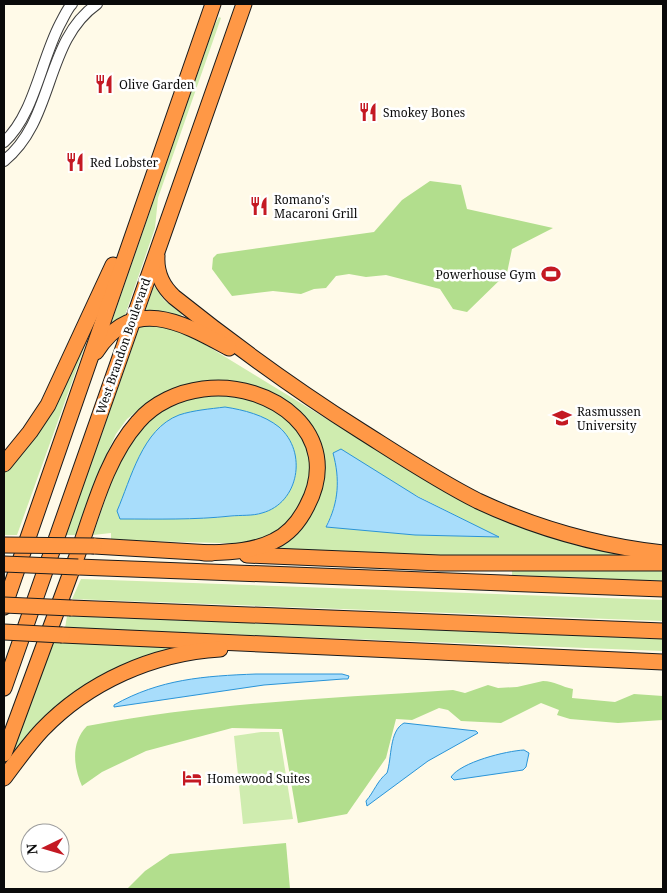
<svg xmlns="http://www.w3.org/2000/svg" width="667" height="893" font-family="'Noto Serif',serif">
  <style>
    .green { fill: #cfecaf; fill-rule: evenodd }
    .forest { fill: #b2de8d }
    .water { fill: #a8ddfb; stroke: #2a94d7 }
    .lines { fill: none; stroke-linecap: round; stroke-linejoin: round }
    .minor-casing { stroke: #3d3d3d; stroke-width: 12 }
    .highway-casing { stroke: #1b1b1b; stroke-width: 17 }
    .minor { stroke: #fff; stroke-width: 10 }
    .highway { stroke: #ff9846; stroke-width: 15 }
    .highway-bridge-casing { stroke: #1b1b1b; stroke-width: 17; stroke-linecap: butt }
    .highway-bridge { stroke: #ff9846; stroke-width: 15 }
    .labels { text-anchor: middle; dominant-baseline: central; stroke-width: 5; stroke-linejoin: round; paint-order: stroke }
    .poi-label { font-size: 12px; fill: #0a0a0a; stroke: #fff; text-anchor: start }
    .street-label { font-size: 12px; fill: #0a0a0a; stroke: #fff }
  </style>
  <rect width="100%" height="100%" fill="#fffae8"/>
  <g class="green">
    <polygon points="219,17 221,18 158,198 155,228 124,318 110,327 214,26"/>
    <polygon points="154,286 164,300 182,314 181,316 162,312 145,312"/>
    <path d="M 155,324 L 178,328 L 446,492 L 643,556 L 553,559 L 267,552 L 295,531 L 318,455 L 260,388 L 215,380 L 183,385 L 147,403 L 127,419 L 116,434 L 102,464 L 77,535 L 66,535 L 140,326 ZM 333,453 L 498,537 L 415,535 L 326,526 C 339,501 340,479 333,453 Z"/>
    <polygon points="91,329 17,535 4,535 4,470"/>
    <path d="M 195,394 L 256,397 L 298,427 L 311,458 L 310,483 L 290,524 L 257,544 L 111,540 L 111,533 L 93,535 L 119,460 L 150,416 ZM 280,428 C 304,462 303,494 262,513 C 255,516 244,515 236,516 C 197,520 159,519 121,519 Z"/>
    <polygon points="512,568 663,569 663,581 512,575"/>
    <polygon points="81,579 663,600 663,621 72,599"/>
    <polygon points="67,616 663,639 663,651 65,628"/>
    <polygon points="50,642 187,646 119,670 10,763 7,761"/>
    <polygon points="261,732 279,732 293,819 243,824 234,736"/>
  </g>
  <g class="forest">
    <polygon points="430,181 461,185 467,209 553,228 512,249 507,273 467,312 453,309 440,289 386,275 366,277 349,274 336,276 326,288 314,289 301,294 273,291 232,296 212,269 213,258 217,254 374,232 402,200"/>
    <path d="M 543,681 C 554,681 562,687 573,689 L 572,698 L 615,702 L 634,694 L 663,696 L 663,720 L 618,723 L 570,719 L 557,715 L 559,710 L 541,703 L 501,723 L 461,721 L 448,710 L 439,708 L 412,720 L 396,719 L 386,758 L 347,814 L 298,823 L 282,729 L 232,728 L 146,751 L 102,772 L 82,786 C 73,766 71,742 87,726 C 207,703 331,698 453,690 L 465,693 L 488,685 L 498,688 L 517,687 Z"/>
    <polygon points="286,843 290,889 127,889 145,871 170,854"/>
  </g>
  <g class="water">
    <path d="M 225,407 C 244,410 264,415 279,427 C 308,452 299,503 262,513 C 253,516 241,515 231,516 C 194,520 158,519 120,519 L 117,511 C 131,479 142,429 179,415 C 194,410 210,409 225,407 Z"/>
    <path d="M 341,449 L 418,497 L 499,537 L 415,535 L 326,527 C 339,502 340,479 333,453 Z"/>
    <path d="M 256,674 L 342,674 L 349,676 L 348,679 L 343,679 L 264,685 L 114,707 L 114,705 C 160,679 204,676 256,674 Z"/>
    <path d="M 404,723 L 476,731 L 478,733 L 428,761 L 367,806 L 366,801 C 374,792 377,781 387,773 C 392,758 389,731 404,723 Z"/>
    <path d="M 524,750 L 529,753 L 526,767 L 523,770 L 454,780 L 451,777 C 461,762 506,751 524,750 Z"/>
  </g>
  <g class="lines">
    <g class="minor-casing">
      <g id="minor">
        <path d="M 4,142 C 34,115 41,60 60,24 C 64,17 67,9 72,4"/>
        <path d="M 4,161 C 55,120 44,41 97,4"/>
      </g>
    </g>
    <g class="highway-casing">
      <g id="highway">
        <path d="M 157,256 C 156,273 162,286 174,297 C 234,345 296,390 361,431 C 399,455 438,481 478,501 C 536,528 600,546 663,553"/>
        <path d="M 96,352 C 133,294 183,323 229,348"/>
        <polyline points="4,464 30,432 48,405 113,265"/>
        <polyline points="94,546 212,553"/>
        <polyline points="247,555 440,563 663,563"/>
        <polyline points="78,567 663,589"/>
        <polyline points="4,607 213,4"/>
        <polyline points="71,608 663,631"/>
        <polyline points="62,635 663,662"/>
        <polyline points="4,688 244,4"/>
        <path d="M 4,754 C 28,688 52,622 77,556 C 93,511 106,458 138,422 C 154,403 179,392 203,389 C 271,380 345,434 307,506 C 300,520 289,534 274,541 C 252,552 228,552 204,553"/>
        <path d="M 4,778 C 16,762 28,745 42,730 C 88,682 153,653 220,649"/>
      </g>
    </g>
    <use href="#minor" class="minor"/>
    <use href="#highway" class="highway"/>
    <g class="highway-bridge-casing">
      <g id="highway-bridge">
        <polyline points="4,545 94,546"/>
        <polyline points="4,564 78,567"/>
        <polyline points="4,605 71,608"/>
        <polyline points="4,632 62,635"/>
      </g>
    </g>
    <use href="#highway-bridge" class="highway-bridge"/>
  </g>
  <defs>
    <g id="restaurant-bare" transform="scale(1.5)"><path d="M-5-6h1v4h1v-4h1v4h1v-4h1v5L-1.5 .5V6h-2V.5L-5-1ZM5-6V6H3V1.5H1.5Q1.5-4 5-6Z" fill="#c41923" stroke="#fff" stroke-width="2.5" paint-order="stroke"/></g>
    <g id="stadium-bare" transform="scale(1.5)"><path d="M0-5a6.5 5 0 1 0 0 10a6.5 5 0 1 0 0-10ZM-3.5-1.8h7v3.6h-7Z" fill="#c41923" stroke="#fff" stroke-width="2.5" paint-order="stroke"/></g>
    <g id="university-bare" transform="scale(1.5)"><path d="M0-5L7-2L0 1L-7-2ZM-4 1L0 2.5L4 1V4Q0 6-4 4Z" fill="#c41923" stroke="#fff" stroke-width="2.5" paint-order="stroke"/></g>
    <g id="hotel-bare" transform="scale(1.5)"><path d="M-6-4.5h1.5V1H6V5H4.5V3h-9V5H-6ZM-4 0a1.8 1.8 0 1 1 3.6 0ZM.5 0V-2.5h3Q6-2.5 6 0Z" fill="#c41923" stroke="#fff" stroke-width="2.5" paint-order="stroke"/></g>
  </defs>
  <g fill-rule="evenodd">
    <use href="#restaurant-bare" x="104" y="84"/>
    <use href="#restaurant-bare" x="368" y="112"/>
    <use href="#restaurant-bare" x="75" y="162"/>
    <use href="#restaurant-bare" x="259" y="206"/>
    <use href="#stadium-bare" x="551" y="274"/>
    <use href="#university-bare" x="562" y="418"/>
    <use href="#hotel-bare" x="192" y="778"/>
  </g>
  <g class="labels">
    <g class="poi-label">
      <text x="119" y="84">Olive Garden</text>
      <text x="383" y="112">Smokey Bones</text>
      <text x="90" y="162">Red Lobster</text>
      <text x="274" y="199">Romano's<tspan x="274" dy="14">Macaroni Grill</tspan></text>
      <text x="536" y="274" text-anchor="end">Powerhouse Gym</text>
      <text x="577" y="411">Rasmussen<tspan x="577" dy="14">University</tspan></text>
      <text x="207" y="778">Homewood Suites</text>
    </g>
    <g class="street-label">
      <text transform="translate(123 346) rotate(-71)">West Brandon Boulevard</text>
    </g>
  </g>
  <rect width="667" height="893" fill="none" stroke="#0a0a0a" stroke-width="10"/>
  <g transform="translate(45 848) rotate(265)"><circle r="24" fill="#ffffff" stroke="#9d9d9d"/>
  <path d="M0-4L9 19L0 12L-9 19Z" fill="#c41923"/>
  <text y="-8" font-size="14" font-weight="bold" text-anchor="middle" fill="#0a0a0a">N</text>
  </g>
</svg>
